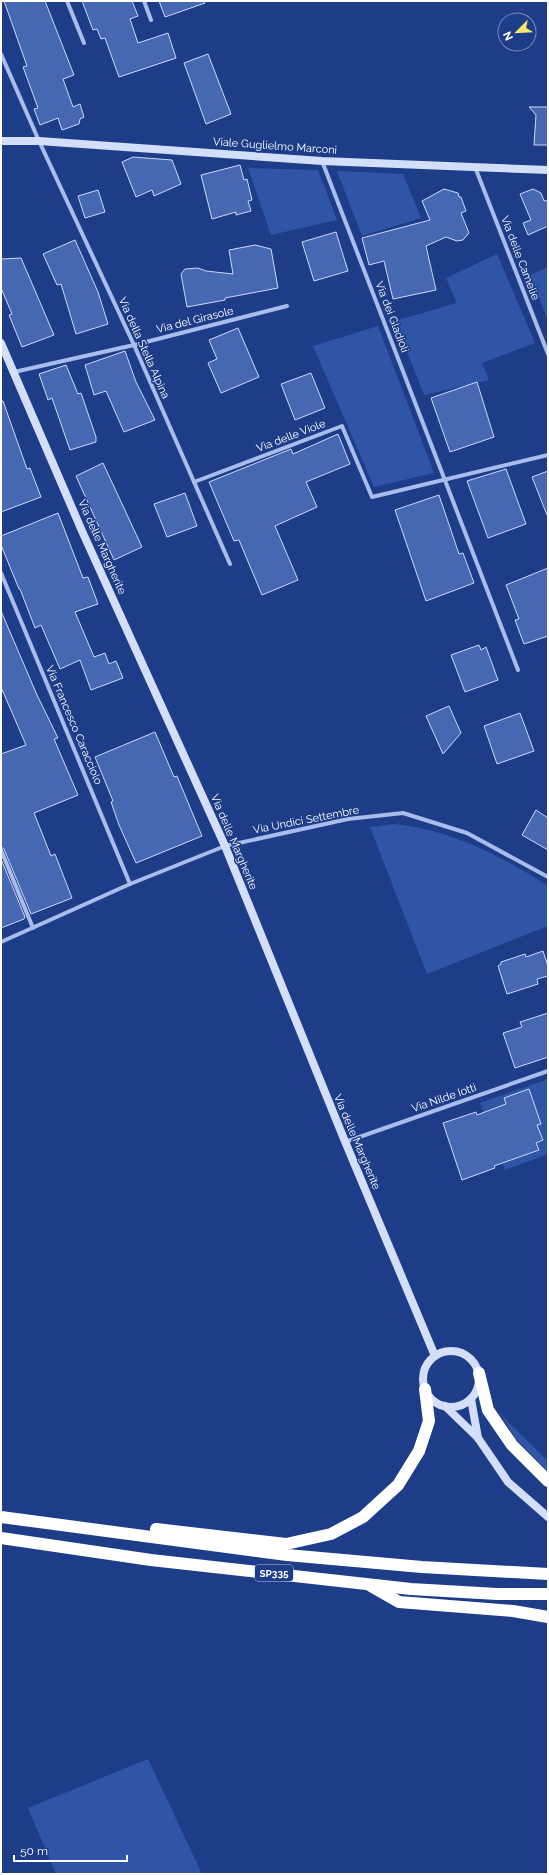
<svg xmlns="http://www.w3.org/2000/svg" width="549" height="1875" font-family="Raleway,sans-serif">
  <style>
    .green { fill: #3155a6 }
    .building { fill: #4667b1; stroke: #cddaf8 }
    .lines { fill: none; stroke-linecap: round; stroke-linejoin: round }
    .street { stroke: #a8bdeb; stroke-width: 4 }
    .secondary { stroke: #d3def8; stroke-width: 8 }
    .highway { stroke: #fff; stroke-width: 12 }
    .labels { text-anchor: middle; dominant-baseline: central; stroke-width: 3; stroke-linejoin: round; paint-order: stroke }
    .shield { fill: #1d3d88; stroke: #bbc5db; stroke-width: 1 }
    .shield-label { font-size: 10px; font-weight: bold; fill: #fff }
    .street-label { font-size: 11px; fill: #fff; stroke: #1d3d88 }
  </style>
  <rect width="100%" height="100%" fill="#1d3d88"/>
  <g class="green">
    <polygon points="248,168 318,170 337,220 271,235"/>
    <polygon points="337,171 403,174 421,218 362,236"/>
    <polygon points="497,254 535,343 482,363 489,380 424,395 395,321 457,303 446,278"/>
    <polygon points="548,267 548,321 530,275"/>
    <polygon points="378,326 434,473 374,487 313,346"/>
    <path d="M 394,824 C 451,830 500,855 548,886 L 548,926 L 427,974 L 370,827 Z"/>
    <polygon points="548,1079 548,1154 505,1170 480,1103"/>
    <polygon points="498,1409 509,1423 548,1461 548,1472 515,1438"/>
    <polygon points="148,1759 202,1874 56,1874 28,1808"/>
  </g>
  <g class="building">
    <polygon points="4,1 45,1 74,75 63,79 73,107 80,104 84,117 80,119 79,124 62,130 58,118 40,125 34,109 38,108 23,67 27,66"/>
    <polygon points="82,1 132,1 138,16 130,19 138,43 168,33 176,58 119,77 105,38 101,39 97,29 93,30"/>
    <polygon points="159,1 204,1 205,3 165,17"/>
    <polygon points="208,54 231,114 206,124 184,63"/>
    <polygon points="529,107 548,107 548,145 534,145 536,115"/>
    <polygon points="133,157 172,160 181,184 154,196 152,190 136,197 122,162"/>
    <polygon points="240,165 244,180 247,179 252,200 248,201 251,211 236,215 236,212 212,219 201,175"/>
    <polygon points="444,189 458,193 459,197 461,197 466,211 461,213 469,233 463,240 457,241 446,237 426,246 436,290 393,299 384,261 369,265 362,238 430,220 422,201"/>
    <polygon points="533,189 541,193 544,201 548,200 548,226 528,235 523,223 531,220 520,194"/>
    <polygon points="98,190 105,212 85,218 78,196"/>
    <polygon points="336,232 348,271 314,281 302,242"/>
    <polygon points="75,240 98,292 108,324 76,334 61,284 57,285 43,254"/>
    <polygon points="255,245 271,249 278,288 225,298 225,300 187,307 181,274 185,269 198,268 206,271 233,274 229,250"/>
    <polygon points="21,258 54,335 22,347 9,315 12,314 1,288 1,259"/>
    <polygon points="238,328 259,377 221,393 208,363 217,359 209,340"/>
    <polygon points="125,351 136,382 155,420 124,432 106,391 94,395 85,365"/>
    <polygon points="66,365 78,394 81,393 96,437 96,442 70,450 52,398 48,400 39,374"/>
    <polygon points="311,373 325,408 295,420 281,384"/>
    <polygon points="477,382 494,437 450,452 431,398"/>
    <polygon points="1,401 3,401 27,469 30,468 41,497 1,512"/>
    <polygon points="338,434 350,464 306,482 317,507 275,526 298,580 262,595 239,540 234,541 209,482 291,449 293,454"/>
    <polygon points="103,463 142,547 114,560 76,476"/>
    <polygon points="506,469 526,524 488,538 467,481"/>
    <polygon points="548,471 548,515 547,515 532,477"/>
    <polygon points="185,493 197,526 167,537 154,504"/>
    <polygon points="439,495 459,554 463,553 474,583 426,601 395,510"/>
    <polygon points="58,513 83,578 88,577 98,604 75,612 94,657 105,653 109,664 116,661 123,678 91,690 80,660 60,669 41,625 35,628 20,589 19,589 1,545 1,536"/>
    <polygon points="548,568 548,636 524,644 515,620 519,619 506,585"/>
    <polygon points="1,611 37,695 58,738 54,739 78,795 34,813 51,856 55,854 72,898 31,914 4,849 1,847 1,754 26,745 1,687"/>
    <polygon points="479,645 481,650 486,647 498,680 465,692 451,655"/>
    <polygon points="449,706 461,733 443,754 426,716"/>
    <polygon points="520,713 534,751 497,764 484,726"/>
    <polygon points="155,732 174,777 177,776 202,836 136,863 119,825 111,802 113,801 95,757"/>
    <polygon points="536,810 548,818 548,850 522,835"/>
    <polygon points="1,859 25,917 24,919 1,928"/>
    <polygon points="543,951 548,966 548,976 537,979 538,984 507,994 498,966 501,964 501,962 525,954 526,957"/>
    <polygon points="548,1013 548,1057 515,1068 503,1033 522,1027 520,1022"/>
    <polygon points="529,1089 541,1124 537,1125 543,1140 536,1143 539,1150 494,1166 495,1168 462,1180 443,1123 476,1112 477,1115 506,1104 504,1098"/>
  </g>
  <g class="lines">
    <g class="street">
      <polyline points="67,1 84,43"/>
      <polyline points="144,1 151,20"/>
      <polyline points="1,54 39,141 134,345 230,564"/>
      <polyline points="322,161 518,670"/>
      <polyline points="475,167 548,354"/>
      <polyline points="14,372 134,345 287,306"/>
      <polyline points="194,482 342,426 372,497 548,455"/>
      <polyline points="1,573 130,884"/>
      <polyline points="1,850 33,928"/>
      <polyline points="1,942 130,884 225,846 348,819 403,813 467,833 548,877"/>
      <polyline points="345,1142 548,1071"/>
    </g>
    <g class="secondary">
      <polyline points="1,141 39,141 322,161 548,170"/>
      <polyline points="1,343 82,531 225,846 344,1139 435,1356"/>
      <circle cx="451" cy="1379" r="28"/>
      <polyline points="471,1399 478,1438"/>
      <polyline points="445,1406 478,1438 508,1482 548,1517"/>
    </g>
    <g class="highway">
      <polyline points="479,1373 488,1410 512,1445 548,1481"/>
      <polyline points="1,1517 287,1555 422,1567 548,1574"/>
      <polyline points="156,1529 286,1544 331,1534 363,1517 398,1485 419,1451 429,1421 425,1389"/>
      <polyline points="1,1538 151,1560 411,1589 497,1594 548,1594"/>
      <polyline points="371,1586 399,1602 513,1611 548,1617"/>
    </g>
  </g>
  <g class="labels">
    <rect class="shield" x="255" y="1565" width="38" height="16" rx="3"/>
    <g class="shield-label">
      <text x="274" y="1573">SP335</text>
    </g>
    <g class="street-label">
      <text transform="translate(275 146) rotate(4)">Viale Guglielmo Marconi</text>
      <text transform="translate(520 258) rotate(69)">Via delle Camelie</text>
      <text transform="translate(392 317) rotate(69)">Via dei Gladioli</text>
      <text transform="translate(195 320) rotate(-14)">Via del Girasole</text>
      <text transform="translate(144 348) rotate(66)">Via della Stella Alpina</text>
      <text transform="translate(291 436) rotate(-21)">Via delle Viole</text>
      <text transform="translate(102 547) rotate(66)">Via delle Margherite</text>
      <text transform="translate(74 725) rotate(67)">Via Francesco Caracciolo</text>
      <text transform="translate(306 820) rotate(-11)">Via Undici Settembre</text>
      <text transform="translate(234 842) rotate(67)">Via delle Margherite</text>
      <text transform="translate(444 1098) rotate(-19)">Via Nilde Iotti</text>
      <text transform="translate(357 1142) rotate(67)">Via delle Margherite</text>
    </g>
  </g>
  <rect width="549" height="1875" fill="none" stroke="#ffffff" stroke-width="4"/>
  <g transform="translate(517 32) rotate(246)"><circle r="19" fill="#1d3d88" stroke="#778bb8"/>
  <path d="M0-3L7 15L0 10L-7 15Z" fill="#fbe566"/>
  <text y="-6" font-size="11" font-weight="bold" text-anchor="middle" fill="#ffffff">N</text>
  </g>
  <path d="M14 1855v6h113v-6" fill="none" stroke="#ffffff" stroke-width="2"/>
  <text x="20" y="1855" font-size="12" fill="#ffffff" stroke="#1d3d88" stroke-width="3" paint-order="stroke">50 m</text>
</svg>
